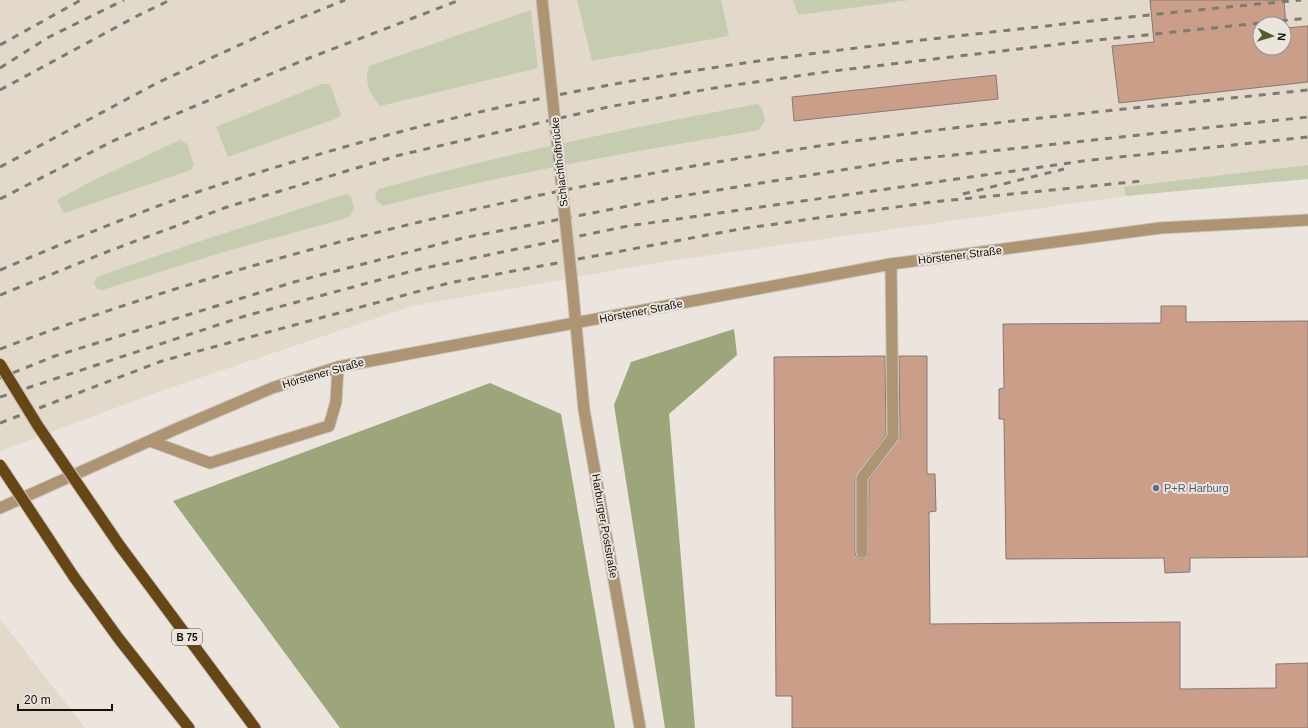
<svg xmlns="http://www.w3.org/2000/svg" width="1308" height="728" font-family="Helvetica,sans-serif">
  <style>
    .built { fill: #e3d9ca; fill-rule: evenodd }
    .green { fill: #c6ccaf }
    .forest { fill: #9da67b }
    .building { fill: #cb9e8a; stroke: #827974; fill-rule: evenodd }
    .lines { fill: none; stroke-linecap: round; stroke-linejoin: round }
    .service-casing { stroke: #c8c3bc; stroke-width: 13 }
    .minor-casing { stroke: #c8c3bc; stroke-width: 13 }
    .trunk-casing { stroke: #c8c3bc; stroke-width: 13 }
    .service { stroke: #ad9473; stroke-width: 11 }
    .minor { stroke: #ad9473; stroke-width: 11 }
    .trunk { stroke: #664615; stroke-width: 11 }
    .rail { stroke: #7d7974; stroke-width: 3; stroke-dasharray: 7 7; stroke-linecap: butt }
    .minor-bridge-casing { stroke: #c8c3bc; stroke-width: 13; stroke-linecap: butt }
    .trunk-bridge-casing { stroke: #c8c3bc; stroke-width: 13; stroke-linecap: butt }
    .minor-bridge { stroke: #ad9473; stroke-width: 11 }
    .trunk-bridge { stroke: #664615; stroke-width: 11 }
    .service-dot { fill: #5c6f8a; stroke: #ebe5dd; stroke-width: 1.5 }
    .labels { text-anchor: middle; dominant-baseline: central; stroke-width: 4; stroke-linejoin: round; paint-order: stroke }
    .shield { fill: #ebe5dd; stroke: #53504b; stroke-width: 1 }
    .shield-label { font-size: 10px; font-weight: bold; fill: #12100d }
    .street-label { font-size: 11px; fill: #12100d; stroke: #ebe5dd }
    .service-label { font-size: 11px; fill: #4e5e75; stroke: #ebe5dd; text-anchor: start }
  </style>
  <rect width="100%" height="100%" fill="#ebe5dd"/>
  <g class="built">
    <path d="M 0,0 L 1308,0 L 1308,165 L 1162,191 L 662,262 L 413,306 L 166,389 L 0,451 ZM 1260,24 L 1284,24 L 1284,48 L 1260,48 Z"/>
    <polygon points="0,619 85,728 0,728"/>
  </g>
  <g class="green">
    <polygon points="577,0 721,0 729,36 592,61"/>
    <polygon points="793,0 910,0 798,15"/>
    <path d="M 531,10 L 538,68 L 380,106 C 369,93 364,82 369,66 Z"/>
    <polygon points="322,84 330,84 341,115 335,119 228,157 216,127"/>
    <path d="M 757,104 L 762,108 L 765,121 L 759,130 C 633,152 507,173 383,206 L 377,201 L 375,195 L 379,189 C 503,154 630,128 757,104 Z"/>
    <polygon points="180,140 187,144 194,165 191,170 64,213 57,200 92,181"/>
    <polygon points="1308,165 1308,179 1126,196 1124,187"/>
    <path d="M 346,194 L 351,197 L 354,208 L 350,217 L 224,252 L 102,290 L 97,289 L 94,283 L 97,277 C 179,247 263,221 346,194 Z"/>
  </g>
  <g class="forest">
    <polygon points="734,329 737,355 669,414 695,728 665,728 614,405 631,362"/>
    <polygon points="490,383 561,414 615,728 340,728 173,501"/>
  </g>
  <g class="building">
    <path d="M 1150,0 L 1284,0 L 1286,28 L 1308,26 L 1308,82 L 1119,103 L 1112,46 L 1154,42 ZM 1260,24 L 1284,24 L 1284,48 L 1260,48 Z"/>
    <polygon points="996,75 998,99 794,121 792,97"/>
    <polygon points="1161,306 1186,306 1186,322 1308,321 1308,557 1190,558 1190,572 1165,573 1164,558 1006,559 1004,419 999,419 999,389 1004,388 1003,324 1161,323"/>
    <polygon points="885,356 886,435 855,478 855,552 856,556 862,559 868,555 869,480 900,437 899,356 927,356 927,474 935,474 936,511 929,512 930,624 1180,622 1180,689 1276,688 1276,664 1308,663 1308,728 792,728 792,696 776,696 774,357"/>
  </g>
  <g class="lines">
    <g class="service-casing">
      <g id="service">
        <polyline points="150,441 210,463 329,426 336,402 338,367"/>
        <polyline points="862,552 862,478 893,437 891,264"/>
      </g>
    </g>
    <g class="minor-casing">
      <g id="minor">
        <polyline points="572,283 584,410 640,728"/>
        <polyline points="0,508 176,429 272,388 338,367 891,264 1160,228 1308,220"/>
      </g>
    </g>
    <g class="trunk-casing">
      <g id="trunk">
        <polyline points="120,546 255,728"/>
        <polyline points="74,577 119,639 189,728"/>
      </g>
    </g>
    <use href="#service" class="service"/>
    <use href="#minor" class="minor"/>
    <use href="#trunk" class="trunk"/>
    <g class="rail">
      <polyline points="0,45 81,0"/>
      <polyline points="0,68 49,37 124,0"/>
      <polyline points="0,90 135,17 170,0"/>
      <polyline points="0,167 159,82 283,25 345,0"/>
      <polyline points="963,194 1064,169"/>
      <polyline points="0,199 115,140 299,62 460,0"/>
      <path d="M 0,270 C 74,239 149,207 225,183 C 310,156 397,131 484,111 C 626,78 770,58 914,41 C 1043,26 1172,12 1301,0"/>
      <polyline points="0,295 109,251 227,207 400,155 608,107 720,87 833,71 1069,43 1308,18"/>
      <path d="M 0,349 C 294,239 603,173 914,133 C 1045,116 1177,104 1308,90"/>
      <polyline points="0,378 55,356 294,282 463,238 675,197 897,161 1308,117"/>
      <polyline points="0,397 245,316 420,269 628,226 1083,161 1308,137"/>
      <polyline points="0,423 162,361 449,283 740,229 932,202 1142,181"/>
    </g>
    <g class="minor-bridge-casing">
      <polyline id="minor-bridge" points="542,0 572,283"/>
    </g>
    <g class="trunk-bridge-casing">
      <g id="trunk-bridge">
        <polyline points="0,364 38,426 120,546"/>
        <polyline points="0,465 74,577"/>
      </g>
    </g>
    <use href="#minor-bridge" class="minor-bridge"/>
    <use href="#trunk-bridge" class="trunk-bridge"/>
  </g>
  <circle class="service-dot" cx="1156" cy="488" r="4"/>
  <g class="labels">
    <rect class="shield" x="172" y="629" width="30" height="16" rx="3"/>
    <g class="shield-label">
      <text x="187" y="637">B 75</text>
    </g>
    <g class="street-label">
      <text transform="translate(559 162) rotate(-96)">Schlachthofbrücke</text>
      <text transform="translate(960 255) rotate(-7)">Hörstener Straße</text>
      <text transform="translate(641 311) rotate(-11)">Hörstener Straße</text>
      <text transform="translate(323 373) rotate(-16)">Hörstener Straße</text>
      <text transform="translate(605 526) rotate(80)">Harburger Poststraße</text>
    </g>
    <g class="service-label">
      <text x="1164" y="488">P+R Harburg</text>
    </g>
  </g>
  <g transform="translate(1272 36) rotate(95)"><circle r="19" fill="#ebe5dd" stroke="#94908a"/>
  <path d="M0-3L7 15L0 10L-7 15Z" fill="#565b29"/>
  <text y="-6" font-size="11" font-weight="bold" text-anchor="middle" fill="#12100d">N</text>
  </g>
  <path d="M18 704v6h94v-6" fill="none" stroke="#12100d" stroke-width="2"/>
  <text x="24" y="704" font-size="12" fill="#12100d" stroke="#ebe5dd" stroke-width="3" paint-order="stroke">20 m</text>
</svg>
